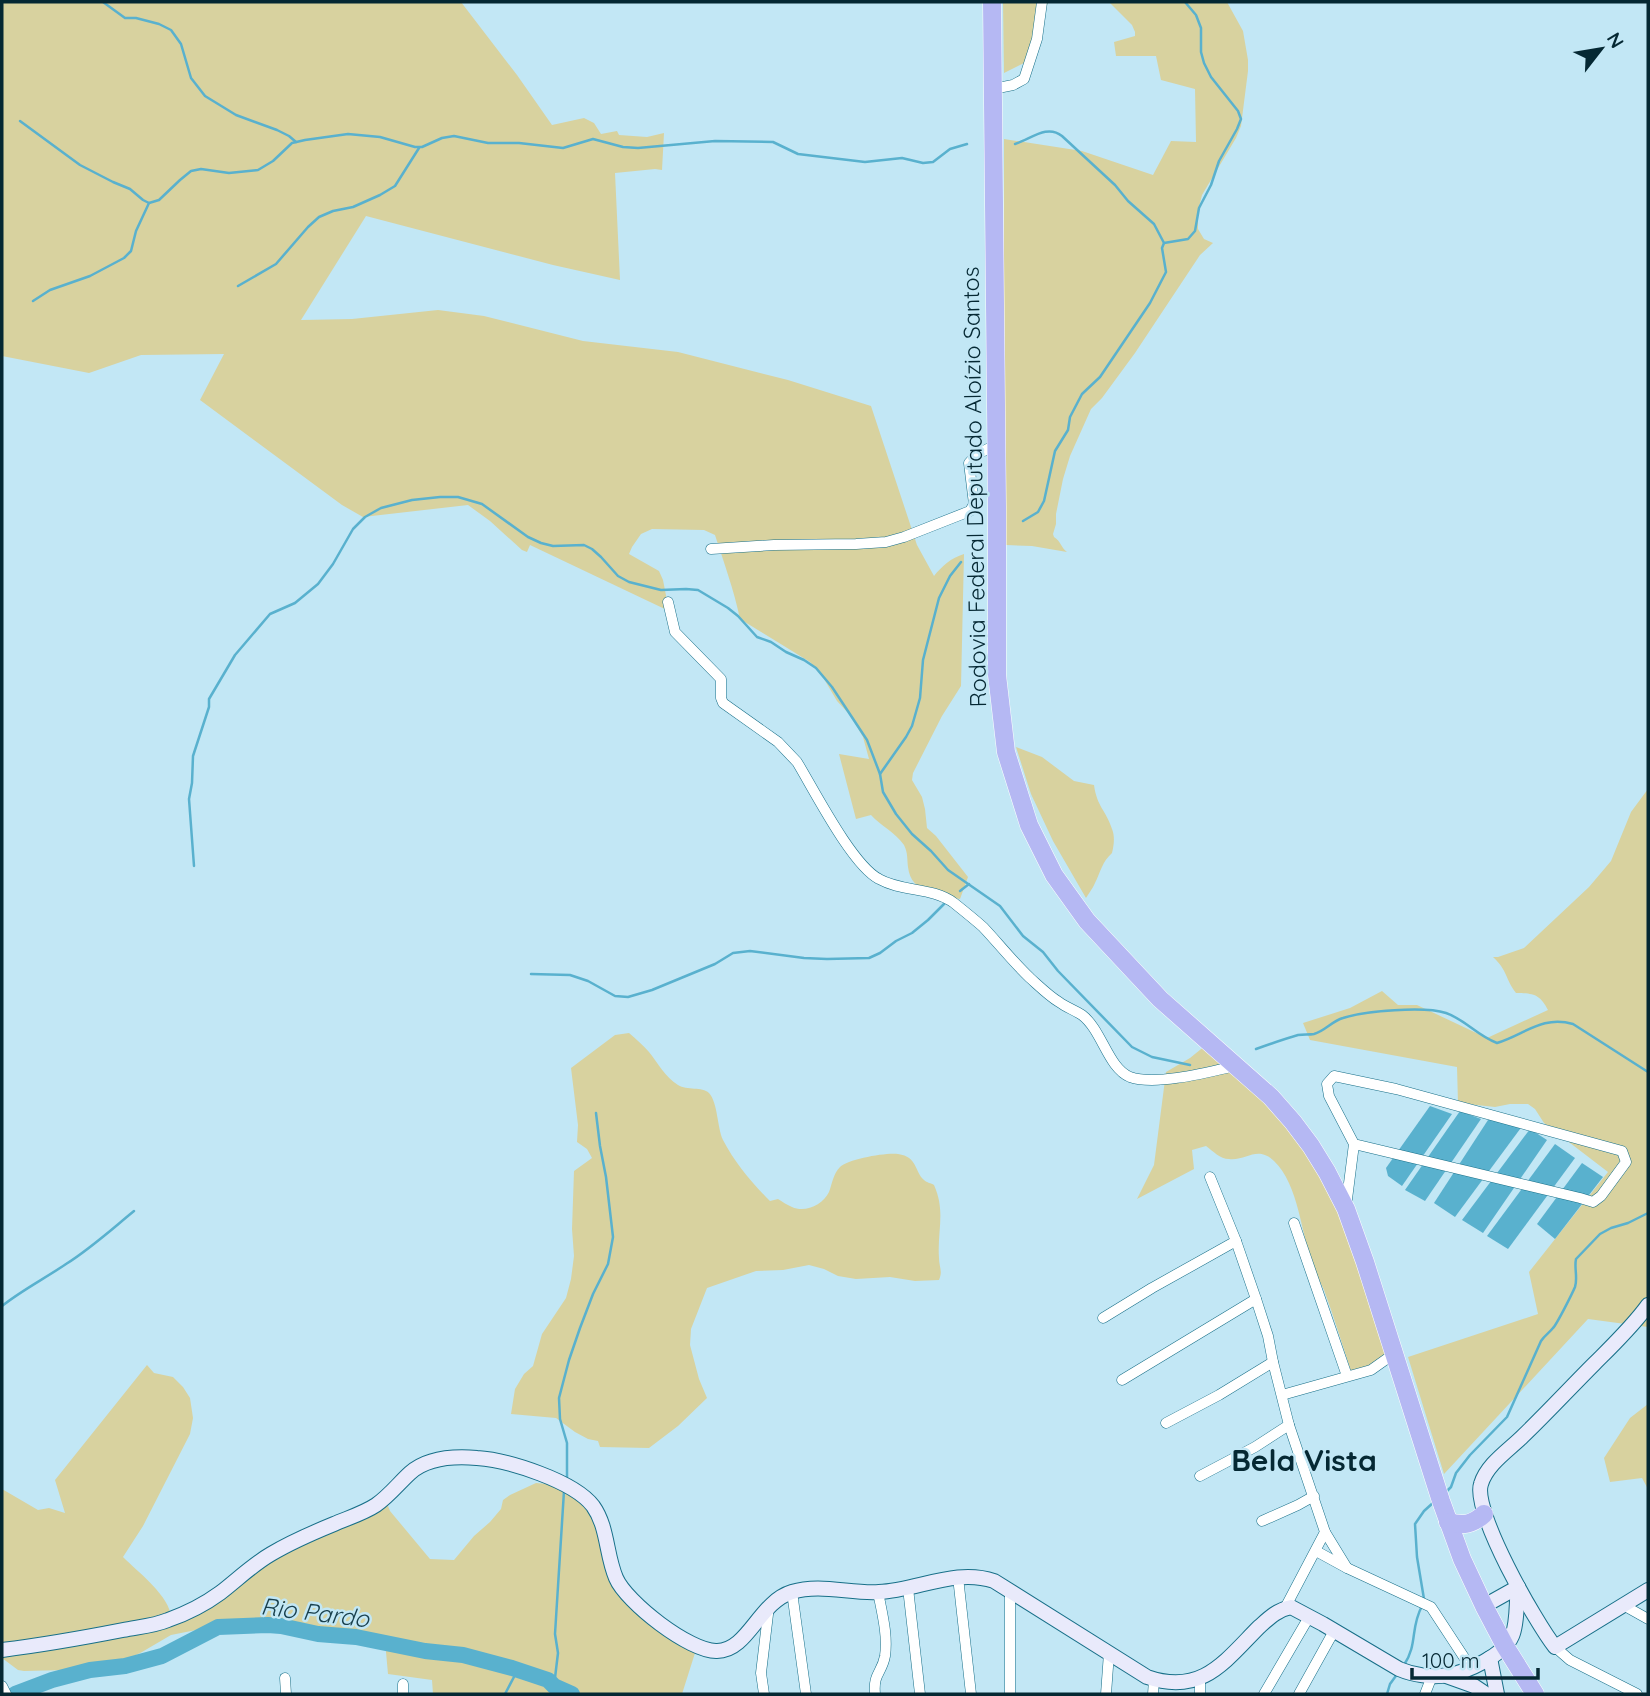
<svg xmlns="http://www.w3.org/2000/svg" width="1650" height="1696" font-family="Quicksand,sans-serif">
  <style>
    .green { fill: #d8d29f }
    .water { fill: #59b1ce }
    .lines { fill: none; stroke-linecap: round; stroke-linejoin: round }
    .stream { stroke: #59b1ce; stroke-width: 2.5 }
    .river { stroke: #59b1ce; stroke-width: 16 }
    .street-casing { stroke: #176f88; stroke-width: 11 }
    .secondary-casing { stroke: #176f88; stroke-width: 16 }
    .highway-casing { stroke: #fff; stroke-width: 19 }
    .street { stroke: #fff; stroke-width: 10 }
    .secondary { stroke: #e9eafb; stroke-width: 14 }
    .highway { stroke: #b5b8f3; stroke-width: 18 }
    .labels { text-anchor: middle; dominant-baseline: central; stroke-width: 5; stroke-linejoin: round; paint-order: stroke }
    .street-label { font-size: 23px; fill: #052833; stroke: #c2e7f5 }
    .water-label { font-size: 24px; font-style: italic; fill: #1a414e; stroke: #c2e7f5 }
    .district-label { font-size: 30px; font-weight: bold; fill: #052833; stroke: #c2e7f5 }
  </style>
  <rect width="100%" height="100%" fill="#c2e7f5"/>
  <g class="green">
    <path d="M 2,2 L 461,2 L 517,75 L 552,125 L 584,118 L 594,123 L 601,134 L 617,131 L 619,135 L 647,137 L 664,133 L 662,170 L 655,169 L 615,173 L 620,280 L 553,265 L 366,216 L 301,320 L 352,319 L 438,310 L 484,316 L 583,341 L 678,352 L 788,380 L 871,406 L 917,545 L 934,576 C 942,566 951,558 964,554 L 961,686 L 942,716 L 913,773 L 912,780 L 922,797 L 925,809 L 927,828 L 936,836 L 968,877 L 960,899 C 939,895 911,894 908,867 C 907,859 908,853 904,845 C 895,832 881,826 871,815 L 856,819 L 839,754 L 869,759 L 863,737 L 850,715 L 837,701 L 824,679 L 810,662 L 740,619 C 734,590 724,563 715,535 L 704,530 L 652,529 L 641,534 L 632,547 L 629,554 L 659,571 L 663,580 L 669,611 L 530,545 L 527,552 L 522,550 L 490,521 L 468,505 L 363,517 L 342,505 L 200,400 L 224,354 L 141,355 L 89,373 L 2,356 Z"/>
    <polygon points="1003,2 1048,2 1032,59 1004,73"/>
    <path d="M 1109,2 L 1227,2 L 1243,31 L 1248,60 L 1248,71 L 1241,126 L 1236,138 L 1202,195 L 1198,211 L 1198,229 L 1204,239 L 1213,243 L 1200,255 L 1135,353 L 1102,398 L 1091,409 L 1070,456 L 1063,479 L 1056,514 L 1056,524 L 1053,534 L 1054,537 C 1061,541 1061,548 1067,552 L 1032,546 L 1006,545 L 1004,436 L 1004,139 L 1082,151 L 1153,175 L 1171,141 L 1196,142 L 1195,89 L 1161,80 L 1156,56 L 1116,56 L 1114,42 L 1135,36 L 1135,32 L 1132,25 Z"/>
    <path d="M 1016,747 L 1042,757 L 1074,781 L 1094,785 C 1097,807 1106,810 1112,829 C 1115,836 1114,845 1112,853 C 1102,862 1101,871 1095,883 C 1093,888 1089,893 1086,898 L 1053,841 L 1031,794 Z"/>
    <path d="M 1648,789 L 1648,1327 L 1588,1319 L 1444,1474 L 1408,1357 L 1538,1314 L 1529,1272 L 1608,1172 L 1544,1123 L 1535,1109 L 1528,1104 L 1510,1104 L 1495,1107 L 1458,1103 L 1457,1067 L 1310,1040 L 1303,1023 L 1350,1008 L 1382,991 L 1398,1005 L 1417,1005 L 1487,1038 L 1548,1010 C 1540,994 1533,993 1516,993 C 1505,979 1508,971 1493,957 L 1498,957 L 1524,948 L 1589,887 L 1611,861 L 1631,812 Z"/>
    <path d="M 629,1033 C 636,1039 643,1045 649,1052 C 658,1063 665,1077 678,1085 C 687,1091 702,1086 709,1093 C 718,1103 717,1127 723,1140 C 735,1163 752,1183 770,1201 L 778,1199 C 783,1202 787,1205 792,1207 C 805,1213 823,1205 829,1192 C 832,1184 833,1174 840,1167 C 848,1159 887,1152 898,1154 C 918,1157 914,1171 924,1180 C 927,1183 931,1183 934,1185 C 946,1212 937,1231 939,1258 C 939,1267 943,1271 939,1280 L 915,1281 L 890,1277 L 856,1279 L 838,1276 L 824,1269 L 809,1265 L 783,1270 L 756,1271 L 707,1288 L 691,1329 L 690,1345 L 699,1379 L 707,1398 L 678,1426 L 649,1448 L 600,1447 L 598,1441 L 588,1439 L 575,1432 L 556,1418 L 511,1414 L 515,1389 L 524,1374 L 533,1366 L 542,1334 L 566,1298 L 571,1279 L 574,1256 L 572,1229 L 574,1171 L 592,1158 L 587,1149 L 577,1142 L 578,1125 L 571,1068 L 615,1035 Z"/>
    <path d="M 1211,1041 L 1315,1156 L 1351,1233 L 1389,1350 L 1374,1364 L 1351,1371 C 1342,1344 1334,1317 1324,1290 C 1320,1282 1316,1274 1313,1266 C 1301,1234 1299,1185 1274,1161 C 1257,1145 1247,1161 1229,1159 C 1220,1159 1213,1151 1206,1146 L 1192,1150 L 1194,1169 L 1137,1199 L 1154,1165 L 1166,1072 L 1190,1058 Z"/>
    <path d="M 147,1365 L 154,1373 L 173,1377 L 183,1387 L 190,1398 L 193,1418 L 190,1434 L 143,1526 L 123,1557 C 138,1572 171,1597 171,1618 L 291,1545 L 386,1501 L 390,1511 L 430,1559 L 454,1560 L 474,1536 L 490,1522 L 501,1509 L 503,1500 L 510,1495 L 536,1483 L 570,1486 L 591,1514 L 637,1612 L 695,1653 L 682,1694 L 433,1694 L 432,1680 L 388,1674 L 385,1641 L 337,1638 L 278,1626 L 216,1626 L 171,1635 L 142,1652 L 124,1661 L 113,1663 L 67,1670 L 24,1671 L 18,1670 L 2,1658 L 2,1489 L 38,1510 L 49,1508 L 65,1513 L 55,1480 Z"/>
    <polygon points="1648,1404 1648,1489 1642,1478 1610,1482 1604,1458 1630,1418"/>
  </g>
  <g class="water">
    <polygon points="1430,1106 1452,1114 1402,1186 1388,1176 1386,1168"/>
    <polygon points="1460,1111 1481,1119 1425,1201 1405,1190"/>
    <polygon points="1513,1119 1523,1125 1455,1217 1434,1203 1488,1120"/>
    <polygon points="1530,1129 1547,1140 1483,1233 1462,1220"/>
    <polygon points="1555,1144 1575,1158 1508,1249 1487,1236"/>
    <polygon points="1582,1163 1603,1177 1555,1239 1537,1224"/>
  </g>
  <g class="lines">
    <g class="stream">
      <polyline points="103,2 125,18 136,18 159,24 171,30 181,44 191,78 205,96 236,115 277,130 289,136 296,142"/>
      <polyline points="20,121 80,165 113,182 130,189 143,200 149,203"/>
      <path d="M 1015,144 C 1031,139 1047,124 1062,136 L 1115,185 L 1128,201 L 1154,224 L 1164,243 L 1162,248 L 1166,272 L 1150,303 L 1100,377 L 1082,394 L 1070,417 L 1068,430 L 1055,451 L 1044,501 L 1038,512 L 1023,521"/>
      <polyline points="1164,243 1188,239 1195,231 1199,208 1211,185 1219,161 1237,129 1241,119 1238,111 1211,77 1204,63 1201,52 1201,28 1196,15 1185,2"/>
      <polyline points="238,286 276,264 308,227 319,217 333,211 353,207 380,195 395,186 419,148"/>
      <polyline points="33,301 50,290 90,276 124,258 131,251 136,231 149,203 159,200 180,180 191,171 201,169 229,173 258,170 273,161 292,143 305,140 348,134 380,137 415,147 422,147 442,138 454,136 488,143 519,143 563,148 593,139 623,147 638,148 715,141 773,142 798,154 865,162 902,158 923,163 933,162 950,149 967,144"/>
      <polyline points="880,774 906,737 912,726 920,698 923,660 939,598 950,576 961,562"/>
      <polyline points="194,866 189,799 192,783 193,756 209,707 209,699 235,655 270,614 295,603 318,584 333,564 353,529 365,517 381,508 412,500 440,497 458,497 482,504 528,537 541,543 553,546 584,545 592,549 601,557 618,576 629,582 661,590 686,589 698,590 728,608 738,616 757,637 771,642 786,652 804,660 816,668 832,687 867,740 880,774 883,792 896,814 912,834 931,851 948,870 1000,906 1023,936 1043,952 1058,971 1132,1047 1152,1057 1190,1065"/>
      <polyline points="960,891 969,884"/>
      <polyline points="531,974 570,975 588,981 615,996 628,997 652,990 715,964 733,953 750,951 804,958 827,959 869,958 880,953 896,941 912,933 928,920 945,903"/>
      <path d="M 1256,1049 C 1270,1044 1284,1039 1298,1035 C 1303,1034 1309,1035 1314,1034 C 1325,1031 1332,1021 1343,1018 C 1365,1011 1424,1006 1446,1013 C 1466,1020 1476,1035 1497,1043 C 1524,1035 1542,1015 1573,1024 L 1648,1072"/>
      <path d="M 2,1306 C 22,1290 44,1279 66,1264 C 90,1249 112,1229 134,1211"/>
      <polyline points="567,1479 567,1443 560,1419 559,1398 569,1360 580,1328 593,1294 608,1264 613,1237 606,1177 600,1146 596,1113"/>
      <path d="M 1447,1491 L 1451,1487 L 1456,1473 L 1470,1455 L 1507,1417 L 1541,1341 C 1545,1335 1549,1333 1553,1328 C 1557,1324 1572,1294 1575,1287 C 1578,1278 1574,1268 1576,1259 L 1600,1234 L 1611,1228 L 1628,1223 L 1648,1213"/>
      <polyline points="1424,1599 1417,1557 1415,1524 1424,1511 1434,1502"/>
      <path d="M 1404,1665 C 1418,1644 1410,1628 1422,1606"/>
      <polyline points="554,1686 558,1653 555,1634 564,1491"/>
      <polyline points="505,1694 515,1675 512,1668"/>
      <polyline points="1387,1694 1390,1684 1398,1673"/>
    </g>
    <polyline class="river" points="15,1694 52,1680 90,1670 125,1666 162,1656 218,1627 268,1625 281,1626 318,1634 356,1637 425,1651 463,1655 512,1668 548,1680 554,1686 572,1694"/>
    <g class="street-casing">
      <g id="street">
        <polyline points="993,89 1013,85 1024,79 1037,39 1042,2"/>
        <polyline points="711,549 774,545 856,544 886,542 904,537 970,511 974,504 969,463 976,455 997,444"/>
        <path d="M 668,602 L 675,632 L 721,679 L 721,698 L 723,703 L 778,742 L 797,762 C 814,790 852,865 879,879 C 902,892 933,887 954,903 C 964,911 974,919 983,927 C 999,944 1013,962 1030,978 C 1039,986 1049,996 1059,1002 C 1066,1007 1074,1010 1082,1015 C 1102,1030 1108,1068 1130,1077 C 1156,1086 1209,1072 1235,1066"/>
        <polyline points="1210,1177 1236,1241 1256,1299 1268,1336 1273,1362 1289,1425 1325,1532 1285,1608"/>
        <polyline points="1346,1207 1354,1144 1329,1096 1327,1084 1334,1076 1396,1089 1622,1151 1626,1162 1601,1196 1593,1202 1580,1198 1354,1144"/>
        <polyline points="1294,1223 1347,1376"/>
        <polyline points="1103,1318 1152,1288 1236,1241"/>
        <polyline points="1122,1380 1256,1299"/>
        <polyline points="1282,1395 1371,1370 1395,1353"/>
        <polyline points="1166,1423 1219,1395 1273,1362"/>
        <polyline points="1200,1476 1255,1447 1289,1425"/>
        <polyline points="1262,1521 1298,1505 1314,1496"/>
        <polyline points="1325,1532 1347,1568"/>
        <polyline points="1316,1551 1347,1568 1431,1607 1471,1668"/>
        <polyline points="958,1577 971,1694"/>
        <polyline points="908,1588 920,1694"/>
        <polyline points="792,1592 806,1694"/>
        <polyline points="1623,1605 1648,1619"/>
        <polyline points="1555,1647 1570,1660 1637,1694"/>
        <polyline points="285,1678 286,1694"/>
        <polyline points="403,1684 403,1694"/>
        <polyline points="2,1686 6,1694"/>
        <polyline points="764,1694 761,1673 769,1606"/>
        <path d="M 875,1694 C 873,1673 882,1673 885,1656 C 888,1635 882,1613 878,1592"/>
        <polyline points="1010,1694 1010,1591"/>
        <polyline points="1106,1694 1109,1653"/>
        <polyline points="1153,1694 1154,1680"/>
        <polyline points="1200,1694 1200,1682"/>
        <polyline points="1264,1694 1309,1617"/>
        <polyline points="1299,1694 1334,1631"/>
        <polyline points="1425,1694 1432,1676"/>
      </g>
    </g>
    <g class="secondary-casing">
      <g id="secondary">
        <path d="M 1648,1305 C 1633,1326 1613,1345 1594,1364 C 1570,1388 1547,1413 1523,1436 C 1509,1450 1487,1464 1481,1484 C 1472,1511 1536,1623 1555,1647 L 1648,1590"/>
        <polyline points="1484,1606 1518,1587"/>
        <path d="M 2,1650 C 42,1645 82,1638 123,1630 C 137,1627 154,1626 168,1620 C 185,1614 205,1604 220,1593 C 237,1580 252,1565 271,1554 C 291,1542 312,1533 334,1524 C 348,1518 364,1513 376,1505 C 389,1496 399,1483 410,1473 C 428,1457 454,1456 477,1458 C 508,1460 574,1481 593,1506 C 608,1527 606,1555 616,1578 C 626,1602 690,1652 717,1651 C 748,1651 759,1602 792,1592 C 820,1583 851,1594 879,1592 C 918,1590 956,1568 994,1581 L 1147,1677 C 1202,1696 1225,1661 1259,1627 C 1269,1618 1277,1610 1291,1607 L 1323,1624 L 1399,1669 C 1413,1675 1432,1678 1448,1675 C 1467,1672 1504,1655 1512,1636 C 1518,1622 1516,1602 1518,1587"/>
        <polyline points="1490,1658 1497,1694"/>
        <polyline points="1446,1676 1474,1686 1486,1694"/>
      </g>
    </g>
    <g class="highway-casing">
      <g id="highway">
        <polyline points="992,2 997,506 997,675 1006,752 1029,825 1054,875 1087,921 1160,999 1271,1097 1293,1122 1311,1146 1327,1172 1346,1209 1365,1262 1441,1501 1462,1559 1484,1606 1505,1646 1535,1694"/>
        <path d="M 1448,1522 C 1463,1526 1472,1525 1484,1514"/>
      </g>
    </g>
    <use href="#street" class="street"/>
    <use href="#secondary" class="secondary"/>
    <use href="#highway" class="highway"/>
  </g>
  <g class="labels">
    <g class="street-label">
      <text transform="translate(974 487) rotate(-91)">Rodovia Federal Deputado Aloízio Santos</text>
    </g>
    <g class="water-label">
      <text transform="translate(315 1612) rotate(7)">Rio Pardo</text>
    </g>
    <g class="district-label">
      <text x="1304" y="1460">Bela Vista</text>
    </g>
  </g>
  <rect width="1650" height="1696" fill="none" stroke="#052833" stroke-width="7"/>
  <g transform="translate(1601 49) rotate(59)" stroke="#c2e7f5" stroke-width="5" paint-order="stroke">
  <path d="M0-5L12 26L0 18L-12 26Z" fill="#052833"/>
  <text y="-10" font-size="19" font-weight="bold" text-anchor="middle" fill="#052833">N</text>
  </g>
  <path d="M1412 1668v10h126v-10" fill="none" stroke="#052833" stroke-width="3.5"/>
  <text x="1422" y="1668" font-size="21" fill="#052833" stroke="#c2e7f5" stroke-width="5" paint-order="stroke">100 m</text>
</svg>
